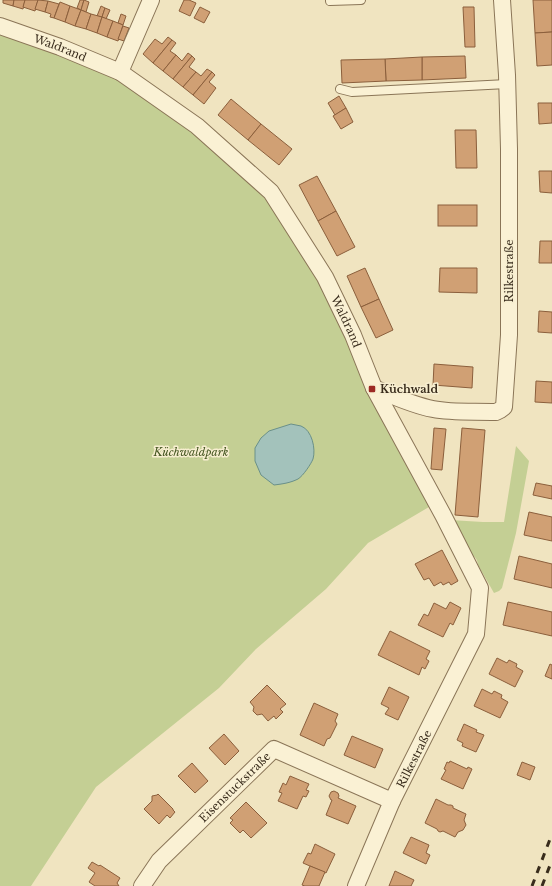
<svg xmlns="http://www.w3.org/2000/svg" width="552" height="886" font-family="'Libre Baskerville',serif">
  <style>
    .green { fill: #c4cf94 }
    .water { fill: #a3c2bb; stroke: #6a9089 }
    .building { fill: #d0a074; stroke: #8b5f3c }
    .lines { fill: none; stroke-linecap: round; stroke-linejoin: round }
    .lane-casing { stroke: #8a7557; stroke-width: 10 }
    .street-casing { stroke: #8a7557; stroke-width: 18 }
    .lane { stroke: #faf1d4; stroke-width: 8 }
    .street { stroke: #faf1d4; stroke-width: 16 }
    .rail { stroke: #392c1c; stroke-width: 3; stroke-dasharray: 7 7; stroke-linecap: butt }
    .poi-dot { fill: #9c2a24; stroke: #f7eed0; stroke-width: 1.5 }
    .labels { text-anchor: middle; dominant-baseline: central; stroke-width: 3; stroke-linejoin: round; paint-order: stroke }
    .street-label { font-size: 11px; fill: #392c1c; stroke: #f7eed0 }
    .poi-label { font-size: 11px; font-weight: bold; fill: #392c1c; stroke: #f7eed0; text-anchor: start }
    .park-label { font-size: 11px; font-style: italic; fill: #465722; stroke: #f7eed0 }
  </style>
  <rect width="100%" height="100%" fill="#f0e4c0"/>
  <g class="green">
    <polygon points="0,30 115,73 191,128 268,198 322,281 434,504 368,543 326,589 256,649 219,688 96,787 31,886 0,886"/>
    <path d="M 516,446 L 529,461 L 516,533 L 502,588 L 499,591 L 494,593 L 478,565 C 477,555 472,557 467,551 C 460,541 456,530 450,520 L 483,522 L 504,522 Z"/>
  </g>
  <path class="water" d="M 291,424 C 294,425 298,425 301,426 C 312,430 316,449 313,459 C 311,464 303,476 298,479 C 290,483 282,484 274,485 L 261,475 L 255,461 L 255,448 L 261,438 L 269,431 Z"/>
  <g class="building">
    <polygon points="3,0 14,0 13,6 3,3"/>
    <polygon points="14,0 25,0 23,9 13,6"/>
    <polygon points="25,0 38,0 35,11 23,7"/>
    <polygon points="38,0 48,1 45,12 35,9"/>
    <polygon points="80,0 84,0 81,10 77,8"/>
    <polygon points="84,0 89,2 86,12 81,10"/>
    <polygon points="184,0 189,0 196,3 190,16 179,11"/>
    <polygon points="533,0 552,0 552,32 535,33"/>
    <polygon points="48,1 59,4 54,18 50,17 51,14 45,12"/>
    <polygon points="60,2 70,6 65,22 54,18"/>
    <polygon points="70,6 81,10 75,26 65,22"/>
    <polygon points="101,6 105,8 102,17 97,16"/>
    <polygon points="200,7 210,12 204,23 194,18"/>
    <polygon points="463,7 474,7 475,47 465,47"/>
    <polygon points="105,8 110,10 106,19 102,17"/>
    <polygon points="81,10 91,14 86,29 75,26"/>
    <polygon points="91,14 102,17 97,33 86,29"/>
    <polygon points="121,14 126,16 123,25 118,23"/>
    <polygon points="102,17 113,21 107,37 97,33"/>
    <polygon points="113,21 123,25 118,41 107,37"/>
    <polygon points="123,26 129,28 124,41 118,39"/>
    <polygon points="552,32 552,65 537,66 535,33"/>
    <polygon points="168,37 172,40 153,63 143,54 155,39 162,44"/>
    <polygon points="172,40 176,43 170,51 176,55 163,71 153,63"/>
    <polygon points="188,53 192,56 173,79 163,71 176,55 182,61"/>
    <polygon points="192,56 195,59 189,67 196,72 183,87 173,79"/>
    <polygon points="465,56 466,78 422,80 422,57"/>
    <polygon points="422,57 422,80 386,81 385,59"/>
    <polygon points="385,59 386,81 342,83 341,60"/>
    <polygon points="207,69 212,72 193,95 183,87 196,72 201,76"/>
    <polygon points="212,72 215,75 209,82 216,88 204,104 193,95"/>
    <polygon points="339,96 346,108 335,115 328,103"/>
    <polygon points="231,99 261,124 248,140 218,115"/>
    <polygon points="538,103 552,103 552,123 539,124"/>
    <polygon points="346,108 353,122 341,129 333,116"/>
    <polygon points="261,124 292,149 279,165 248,140"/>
    <polygon points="455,130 476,130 477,168 456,168"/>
    <polygon points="539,171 552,171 552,193 540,192"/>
    <polygon points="317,176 336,211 318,221 299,185"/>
    <rect x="438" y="205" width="39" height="21"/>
    <polygon points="336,211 355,247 337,256 318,221"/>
    <polygon points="540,241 552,241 552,263 539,263"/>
    <polygon points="365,268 379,299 361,307 347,276"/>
    <polygon points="440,268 477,268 477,293 439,292"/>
    <polygon points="379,299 393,330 376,338 361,307"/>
    <polygon points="539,311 552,312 552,333 538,332"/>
    <polygon points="434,364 473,367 472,388 433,385"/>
    <polygon points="536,381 552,382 552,403 535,402"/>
    <polygon points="434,428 446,429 442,470 431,469"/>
    <polygon points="462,428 485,430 478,517 455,515"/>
    <polygon points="536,483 552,486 552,499 533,495"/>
    <polygon points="529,512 552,517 552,541 524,535"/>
    <polygon points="442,550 458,581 451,585 449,582 443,585 441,582 434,586 429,578 424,580 415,564"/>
    <polygon points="519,556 552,564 552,588 514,579"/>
    <polygon points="450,602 461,608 453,625 450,623 443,637 418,625 424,614 428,616 434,603 446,609"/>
    <polygon points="508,602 552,612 552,636 503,625"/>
    <polygon points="390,631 430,651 426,659 429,661 425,669 422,667 419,675 378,655"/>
    <polygon points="497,658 507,663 509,660 517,664 516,667 523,671 515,687 489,674"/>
    <polygon points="550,664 552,665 552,679 545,676"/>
    <polygon points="267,685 286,704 280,709 283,712 276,719 274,716 268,721 262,714 257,715 253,711 254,707 250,702"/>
    <polygon points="389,687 409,697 398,720 385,714 389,708 381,704"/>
    <polygon points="482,689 492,694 494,691 502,695 501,698 508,702 500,718 474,706"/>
    <polygon points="314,703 338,714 335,721 337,724 330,738 327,739 324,746 300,735"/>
    <polygon points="464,724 477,730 476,732 484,735 476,752 462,746 463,743 457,740"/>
    <polygon points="224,734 239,751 225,765 209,748"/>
    <polygon points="352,736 383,749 375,768 344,755"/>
    <polygon points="450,761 467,769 468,767 472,769 463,789 441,779 446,770 444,769 447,762 449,763"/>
    <polygon points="522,762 535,767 530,780 517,775"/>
    <polygon points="192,763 208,781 195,793 178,776"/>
    <polygon points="290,776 309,784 306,790 309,791 306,797 303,796 297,809 278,801 282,793 279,792 283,783 286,785"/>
    <polygon points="334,791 338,793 339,796 338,798 356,806 348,824 326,815 332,800 331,800 329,796 331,792"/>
    <polygon points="158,794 173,809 173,810 175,812 170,818 167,815 159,824 144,809 152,801 152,796 157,795"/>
    <polygon points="436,799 448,805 451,805 453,806 453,808 466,814 464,820 466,825 463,830 458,832 455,837 443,831 440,832 438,831 437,829 425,823"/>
    <polygon points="246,802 267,823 251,838 243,830 240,833 230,823 233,820 230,818"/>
    <polygon points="411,837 429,845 426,853 430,855 426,864 403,853"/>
    <polygon points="315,844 335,854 326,873 303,863 308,853 311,854"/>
    <polygon points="92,862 99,866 100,865 120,878 117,883 119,886 95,886 89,882 95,873 88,868"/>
    <polygon points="310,866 325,872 319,886 305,886 302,885"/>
    <polygon points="395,871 414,880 411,886 389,886"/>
  </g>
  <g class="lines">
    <g class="lane-casing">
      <g id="lane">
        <polyline points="330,1 361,0"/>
        <polyline points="340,89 352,92 507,84"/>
      </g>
    </g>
    <g class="street-casing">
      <g id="street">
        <path id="s1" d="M 0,26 L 60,47 L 120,72 L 197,126 L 271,192 L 325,277 L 353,335 L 374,388 L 443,515 L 480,588 L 476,634 L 392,801 L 356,886"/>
        <polyline points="120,72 151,0"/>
        <path d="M 374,388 C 393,396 412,405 433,409 C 453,413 475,411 496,412 L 500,410 L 504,407 L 509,335 L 509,149 L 507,75 L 502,0"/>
        <path id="s2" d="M 142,886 L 159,861 L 274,749 L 392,801"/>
      </g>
    </g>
    <use href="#lane" class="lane"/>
    <use href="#street" class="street"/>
    <g class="rail">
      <polyline points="532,886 552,834"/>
      <polyline points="542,886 552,860"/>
    </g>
  </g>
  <rect class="poi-dot" x="368" y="385" width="8" height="8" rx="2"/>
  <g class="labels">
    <g class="street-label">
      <text stroke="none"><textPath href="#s1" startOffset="64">Waldrand</textPath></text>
      <text transform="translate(509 271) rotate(-90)">Rilkestraße</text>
      <text stroke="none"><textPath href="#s1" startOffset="472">Waldrand</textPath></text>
      <text transform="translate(414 759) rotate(-63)">Rilkestraße</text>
      <text stroke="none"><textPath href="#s2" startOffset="136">Eisenstuckstraße</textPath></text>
    </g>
    <g class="poi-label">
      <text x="380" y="389">Küchwald</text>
    </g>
    <g class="park-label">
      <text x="191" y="452">Küchwaldpark</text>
    </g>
  </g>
</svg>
